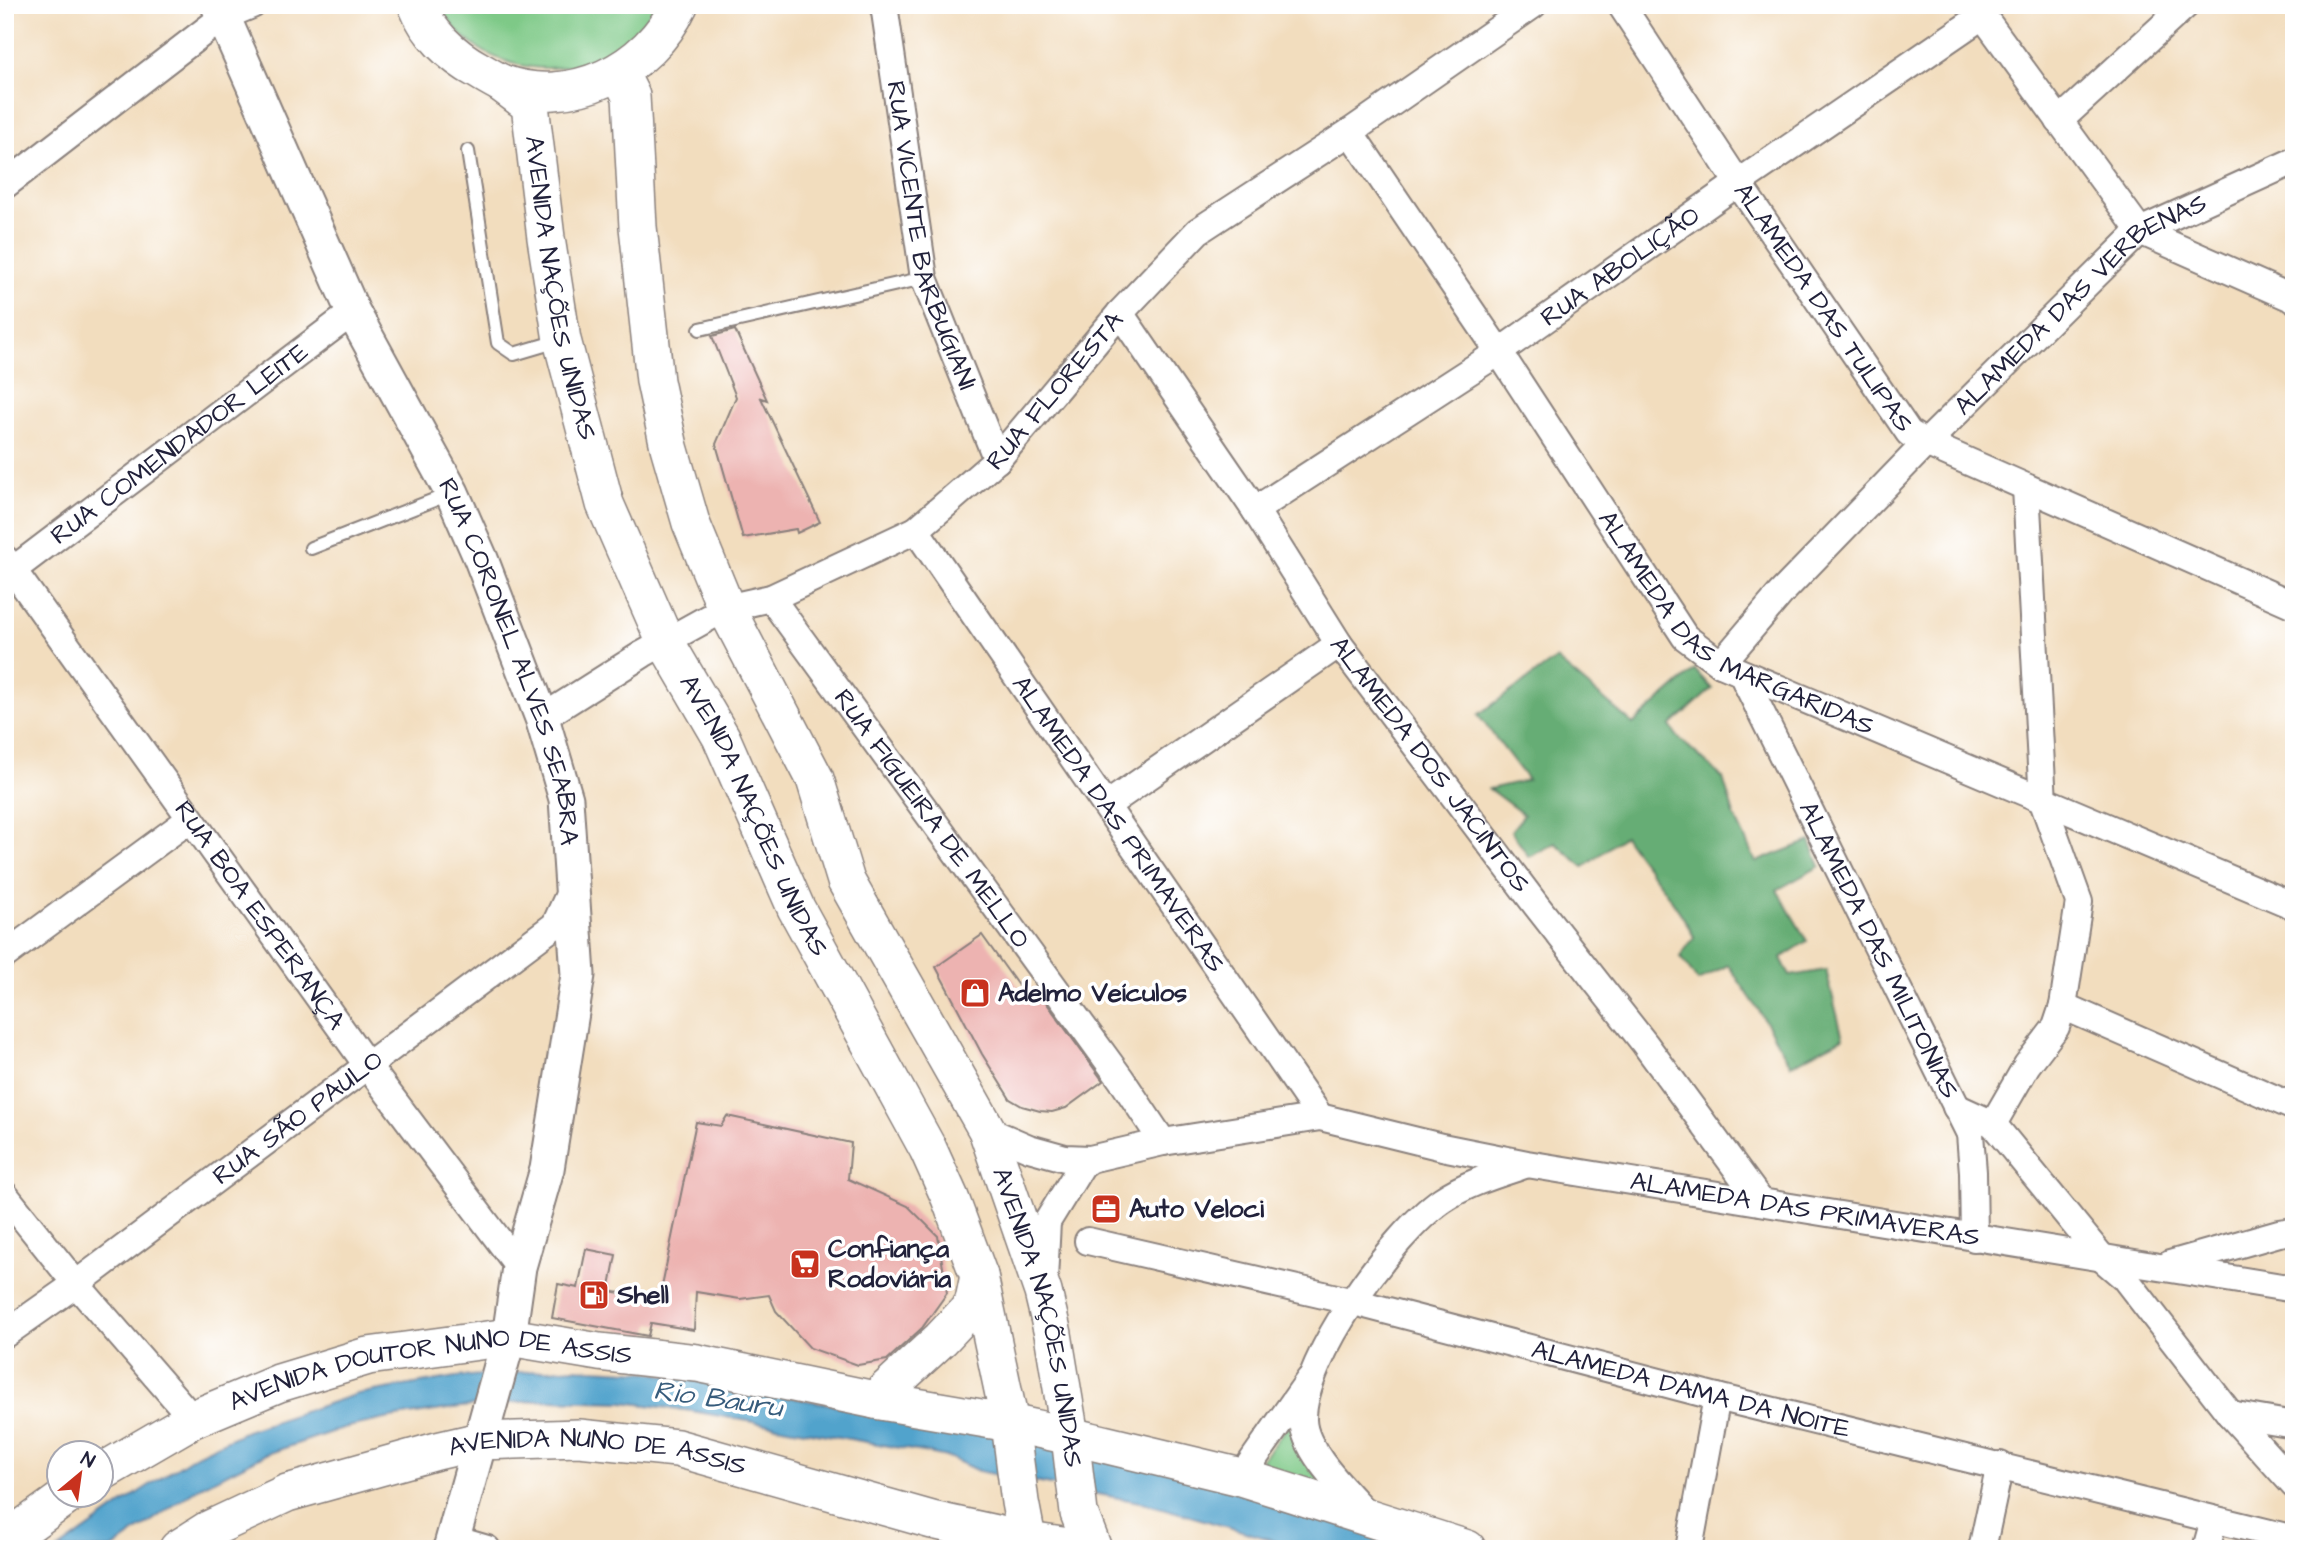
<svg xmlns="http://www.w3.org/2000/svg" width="2299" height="1554" font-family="'Architects Daughter',sans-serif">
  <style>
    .green { fill: #7ec987; stroke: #507661; stroke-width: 2 }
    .forest { fill: #66ad74; stroke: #446858; stroke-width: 2 }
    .water { fill: #51a3cc; stroke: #3a6284; stroke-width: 2 }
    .building { fill: #edb3b1 }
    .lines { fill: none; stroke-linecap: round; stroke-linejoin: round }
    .service-casing { stroke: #8a807c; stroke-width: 16 }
    .minor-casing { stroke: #8a807c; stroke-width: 30 }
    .tertiary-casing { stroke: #8a807c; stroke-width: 37 }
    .secondary-casing { stroke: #8a807c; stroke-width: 40 }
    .service { stroke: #fff; stroke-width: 12 }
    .minor { stroke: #fff; stroke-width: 26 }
    .tertiary { stroke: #fff; stroke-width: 33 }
    .secondary { stroke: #fff; stroke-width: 37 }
    .labels { text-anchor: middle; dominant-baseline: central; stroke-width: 7; stroke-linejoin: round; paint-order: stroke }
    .street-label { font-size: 26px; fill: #22223b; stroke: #fff }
    .poi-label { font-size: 26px; font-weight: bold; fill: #22223b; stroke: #fff; text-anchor: start }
    .water-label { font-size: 28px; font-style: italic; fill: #375c7c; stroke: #fff }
  </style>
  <rect width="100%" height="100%" fill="#fff"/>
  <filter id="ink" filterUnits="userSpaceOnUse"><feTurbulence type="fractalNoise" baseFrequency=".0143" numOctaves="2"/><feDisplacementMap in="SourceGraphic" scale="14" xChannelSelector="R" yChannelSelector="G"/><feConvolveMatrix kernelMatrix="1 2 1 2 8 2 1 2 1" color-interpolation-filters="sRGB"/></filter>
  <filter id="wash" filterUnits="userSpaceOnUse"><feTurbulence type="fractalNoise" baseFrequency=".00686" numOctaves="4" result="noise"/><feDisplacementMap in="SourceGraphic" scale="28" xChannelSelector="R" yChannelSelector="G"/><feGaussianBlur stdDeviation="1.57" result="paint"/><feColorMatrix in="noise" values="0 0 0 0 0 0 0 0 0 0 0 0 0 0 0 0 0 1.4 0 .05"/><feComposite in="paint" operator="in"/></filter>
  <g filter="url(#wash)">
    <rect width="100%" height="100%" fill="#f2ddbe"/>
    <g class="green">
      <path d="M 438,5 L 658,5 C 620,75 520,89 461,35 C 452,27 445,15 438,5 Z"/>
      <polygon points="1292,1421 1334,1489 1256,1467"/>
    </g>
    <path class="forest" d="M 1556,659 L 1633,724 L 1695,670 L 1712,689 L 1670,726 L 1678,737 L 1723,778 L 1734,815 L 1756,862 L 1810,841 L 1820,866 L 1777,890 L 1807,941 L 1781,958 L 1790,976 L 1826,970 L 1843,1038 L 1791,1065 L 1758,1009 L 1728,965 L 1698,981 L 1680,957 L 1694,937 C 1676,900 1647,870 1624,836 L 1584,867 L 1555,843 L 1529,857 L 1511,831 L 1524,815 L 1489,789 L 1528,780 L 1478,715 Z"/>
    <polygon class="water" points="574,1368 647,1372 1203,1470 1453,1549 1304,1549 1145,1503 978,1471 951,1458 928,1453 692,1411 623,1402 545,1400 461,1407 390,1418 343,1428 264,1455 198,1488 112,1549 59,1549 139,1492 196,1455 246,1431 357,1394 456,1377"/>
    <g id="blocks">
      <g class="building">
        <polygon points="735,330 767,400 761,398 820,522 797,533 796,529 743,538 716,444 736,397 712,336"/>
        <polygon points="982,935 1024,994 1035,987 1103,1081 1066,1108 1052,1112 1040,1111 1022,1106 1010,1099 982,1054 936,967"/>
        <polygon points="727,1116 851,1143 848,1179 908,1206 938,1236 947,1293 922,1328 887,1360 858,1365 810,1348 776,1311 769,1295 740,1299 696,1292 694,1330 651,1323 648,1336 552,1318 558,1284 578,1288 586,1249 616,1255 609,1291 659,1300 696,1122 721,1126"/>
      </g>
    </g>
  </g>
  <g filter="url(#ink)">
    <use href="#blocks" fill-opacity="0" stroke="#8a807c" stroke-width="2"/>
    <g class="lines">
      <g class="service-casing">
        <g id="service">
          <polyline points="468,151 498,343 514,354 558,341"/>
          <polyline points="700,329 924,278"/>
          <polyline points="311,548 452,493"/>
        </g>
      </g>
      <g class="minor-casing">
        <g id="minor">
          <path id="s1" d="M 884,5 L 924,278 L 997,460"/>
          <path id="s2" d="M 1621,5 L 1738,183 L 1909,433 L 1926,443 L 2294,605"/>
          <polyline points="1975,5 2140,231 2294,299"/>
          <polyline points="2059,121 2186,5"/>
          <path id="s3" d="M 1350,132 L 1499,352 L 1685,637 L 1721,664 L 2294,906"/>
          <polyline points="5,185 223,17 252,5"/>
          <path id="s4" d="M 1120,313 L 1255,510 L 1339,644 L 1536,905 L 1645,1044 L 1761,1202"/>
          <path id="s5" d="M 1255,510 L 1499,352 L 1738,183 L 1982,16"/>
          <path id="s6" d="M 916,530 L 1320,1117"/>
          <path id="s7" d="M 5,559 L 367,1065 L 519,1267"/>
          <path id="s8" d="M 5,576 L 353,312"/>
          <path id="s9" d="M 771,598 L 1121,1079 L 1163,1142"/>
          <path id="s10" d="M 1721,664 L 1781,593 L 1926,443 L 2140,231 L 2294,161"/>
          <path id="s11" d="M 1742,674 L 1970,1134 L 1973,1172 L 1974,1238"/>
          <path id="s12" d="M 542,718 L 643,654 L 726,608 L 771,598 L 916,530 L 997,460 L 1120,313 L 1198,231 L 1350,132 L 1533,5"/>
          <polyline points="1107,805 1339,644"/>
          <polyline points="5,955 190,819"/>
          <polyline points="2063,1006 2294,1107"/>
          <polyline points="1956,1107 1993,1124 2027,1065 2056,1027 2063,1006 2079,902 2043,802 2026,488"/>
          <polyline points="1993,1124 2104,1260 2124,1277 2230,1414 2294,1485"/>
          <path id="s13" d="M 987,1130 L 1029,1148 L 1065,1158 L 1090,1159 L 1163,1142 L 1320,1117 L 1442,1147 L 1527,1164 L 2294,1289"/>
          <polyline points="5,1195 76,1284 193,1419"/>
          <path id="s14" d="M 1088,1241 L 1354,1302 L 1717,1397 L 2294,1539"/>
          <polyline points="2170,1264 2279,1233 2294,1231"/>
          <polyline points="1044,1279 1047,1222 1082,1165 1090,1159"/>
          <path id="s15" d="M 5,1334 L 76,1284 L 555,925 L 572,888"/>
          <polyline points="2230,1414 2294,1425"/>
          <polyline points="1241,1477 1309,1380"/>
          <path d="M 1367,1515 C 1347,1492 1304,1452 1303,1420 C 1302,1358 1393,1234 1442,1200 C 1467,1183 1498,1174 1525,1165"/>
          <polyline points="453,1539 487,1549"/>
          <polyline points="1689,1549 1717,1397"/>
          <polyline points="1982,1549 2000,1465"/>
          <polyline points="2206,1549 2214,1520"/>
        </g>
      </g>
      <g class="tertiary-casing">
        <g id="tertiary">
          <path id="s16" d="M 218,5 L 353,312 L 452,493 L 481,559 L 542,718 L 566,799 L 578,975 L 547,1169 L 519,1267 L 509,1337 L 450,1549"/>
        </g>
      </g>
      <g class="secondary-casing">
        <g id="secondary">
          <path d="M 417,5 C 428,33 452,56 478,70 C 485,74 493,79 501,83 C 571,109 649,70 679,5"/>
          <path id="s17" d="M 619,72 L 631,96 L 638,227 L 655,381 L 669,447 L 691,523 L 726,608 L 815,779 L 846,881 L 987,1130 L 1043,1292 L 1053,1334 L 1070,1436 L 1079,1513 L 1093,1549"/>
          <path id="s18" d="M 501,83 L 530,105 L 546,238 L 562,340 L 605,504 L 665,641 L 721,737 L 796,908 L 928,1149 L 950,1198 L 979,1276 L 1010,1423 L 1020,1502 L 1029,1549"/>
          <polyline points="875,1400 941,1339 973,1305 979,1276"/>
          <path id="s19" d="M 102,1472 L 193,1419 L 279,1383 L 368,1356 L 509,1337 L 599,1352 L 697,1363 L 875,1400 L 1010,1423 L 1070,1436 L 1241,1477 L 1467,1549"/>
          <polyline points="5,1541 70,1494"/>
          <path id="s20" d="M 178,1549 L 208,1530 L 287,1493 L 437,1451 L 480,1441 L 579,1438 L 677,1448 L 932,1520 L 1028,1541 L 1083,1549"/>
        </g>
      </g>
      <use href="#service" class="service"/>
      <use href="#minor" class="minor"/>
      <use href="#tertiary" class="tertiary"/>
      <use href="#secondary" class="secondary"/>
    </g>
  </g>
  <defs>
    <g id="shop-square" transform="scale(1.575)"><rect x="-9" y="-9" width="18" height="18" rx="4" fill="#c8321e" stroke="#fff"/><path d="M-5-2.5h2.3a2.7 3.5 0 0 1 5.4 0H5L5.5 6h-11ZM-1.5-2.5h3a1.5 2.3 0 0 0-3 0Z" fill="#fff"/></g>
    <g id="office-square" transform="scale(1.575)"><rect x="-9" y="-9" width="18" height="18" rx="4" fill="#c8321e" stroke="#fff"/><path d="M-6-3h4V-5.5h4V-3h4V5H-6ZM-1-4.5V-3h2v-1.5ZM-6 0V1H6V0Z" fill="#fff"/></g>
    <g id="supermarket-square" transform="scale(1.575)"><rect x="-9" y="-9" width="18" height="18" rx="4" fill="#c8321e" stroke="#fff"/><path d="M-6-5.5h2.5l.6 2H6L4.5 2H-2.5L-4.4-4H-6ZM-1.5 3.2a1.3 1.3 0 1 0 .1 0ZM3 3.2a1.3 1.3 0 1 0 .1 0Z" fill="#fff"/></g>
    <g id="fuel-square" transform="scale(1.575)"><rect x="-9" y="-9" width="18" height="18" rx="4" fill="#c8321e" stroke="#fff"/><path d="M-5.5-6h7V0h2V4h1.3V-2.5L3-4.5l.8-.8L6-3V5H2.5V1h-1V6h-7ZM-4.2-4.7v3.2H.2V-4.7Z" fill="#fff"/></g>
  </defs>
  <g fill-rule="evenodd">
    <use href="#shop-square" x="975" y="993"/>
    <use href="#office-square" x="1106" y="1209"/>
    <use href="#supermarket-square" x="805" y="1264"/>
    <use href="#fuel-square" x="594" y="1295"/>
  </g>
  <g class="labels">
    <g class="street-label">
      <text stroke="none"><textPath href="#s1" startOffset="236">RUA VICENTE BARBUGIANI</textPath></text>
      <text stroke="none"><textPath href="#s5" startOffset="439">RUA ABOLIÇÃO</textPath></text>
      <text stroke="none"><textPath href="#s18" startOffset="222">AVENIDA NAÇÕES UNIDAS</textPath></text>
      <text stroke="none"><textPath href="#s2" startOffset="364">ALAMEDA DAS TULIPAS</textPath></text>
      <text stroke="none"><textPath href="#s10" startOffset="511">ALAMEDA DAS VERBENAS</textPath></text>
      <text stroke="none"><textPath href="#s12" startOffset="618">RUA FLORESTA</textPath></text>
      <text stroke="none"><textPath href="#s8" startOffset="219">RUA COMENDADOR LEITE</textPath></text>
      <text stroke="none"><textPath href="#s3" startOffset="637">ALAMEDA DAS MARGARIDAS</textPath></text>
      <text stroke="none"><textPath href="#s16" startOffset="721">RUA CORONEL ALVES SEABRA</textPath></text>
      <text stroke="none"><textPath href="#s4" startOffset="548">ALAMEDA DOS JACINTOS</textPath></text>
      <text stroke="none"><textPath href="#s18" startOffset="789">AVENIDA NAÇÕES UNIDAS</textPath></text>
      <text stroke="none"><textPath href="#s9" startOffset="273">RUA FIGUEIRA DE MELLO</textPath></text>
      <text stroke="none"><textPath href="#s6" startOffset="357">ALAMEDA DAS PRIMAVERAS</textPath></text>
      <text stroke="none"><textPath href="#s7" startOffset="438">RUA BOA ESPERANÇA</textPath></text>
      <text stroke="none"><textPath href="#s11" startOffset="308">ALAMEDA DAS MILITONIAS</textPath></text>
      <text stroke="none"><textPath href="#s15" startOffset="364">RUA SÃO PAULO</textPath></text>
      <text stroke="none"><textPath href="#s13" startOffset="836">ALAMEDA DAS PRIMAVERAS</textPath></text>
      <text stroke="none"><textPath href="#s17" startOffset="1332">AVENIDA NAÇÕES UNIDAS</textPath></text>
      <text stroke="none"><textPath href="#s19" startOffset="352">AVENIDA DOUTOR NUNO DE ASSIS</textPath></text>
      <text stroke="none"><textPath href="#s14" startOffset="621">ALAMEDA DAMA DA NOITE</textPath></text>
      <text stroke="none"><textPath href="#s20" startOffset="441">AVENIDA NUNO DE ASSIS</textPath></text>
    </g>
    <g class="poi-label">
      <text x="998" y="993">Adelmo Veículos</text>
      <text x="1129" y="1209">Auto Veloci</text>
      <text x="828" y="1249">Confiança<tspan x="828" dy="30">Rodoviária</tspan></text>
      <text x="617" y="1295">Shell</text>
    </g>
    <g class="water-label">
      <text transform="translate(718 1399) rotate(8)">Rio Bauru</text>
    </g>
  </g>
  <rect width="2299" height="1554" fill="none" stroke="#fff" stroke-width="28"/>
  <g transform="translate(80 1474) rotate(29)"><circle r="33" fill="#ffffff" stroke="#a7a7b1" stroke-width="2"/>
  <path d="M0-5L12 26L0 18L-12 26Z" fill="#c8321e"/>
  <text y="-10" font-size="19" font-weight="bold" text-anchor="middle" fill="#22223b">N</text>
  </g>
</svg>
